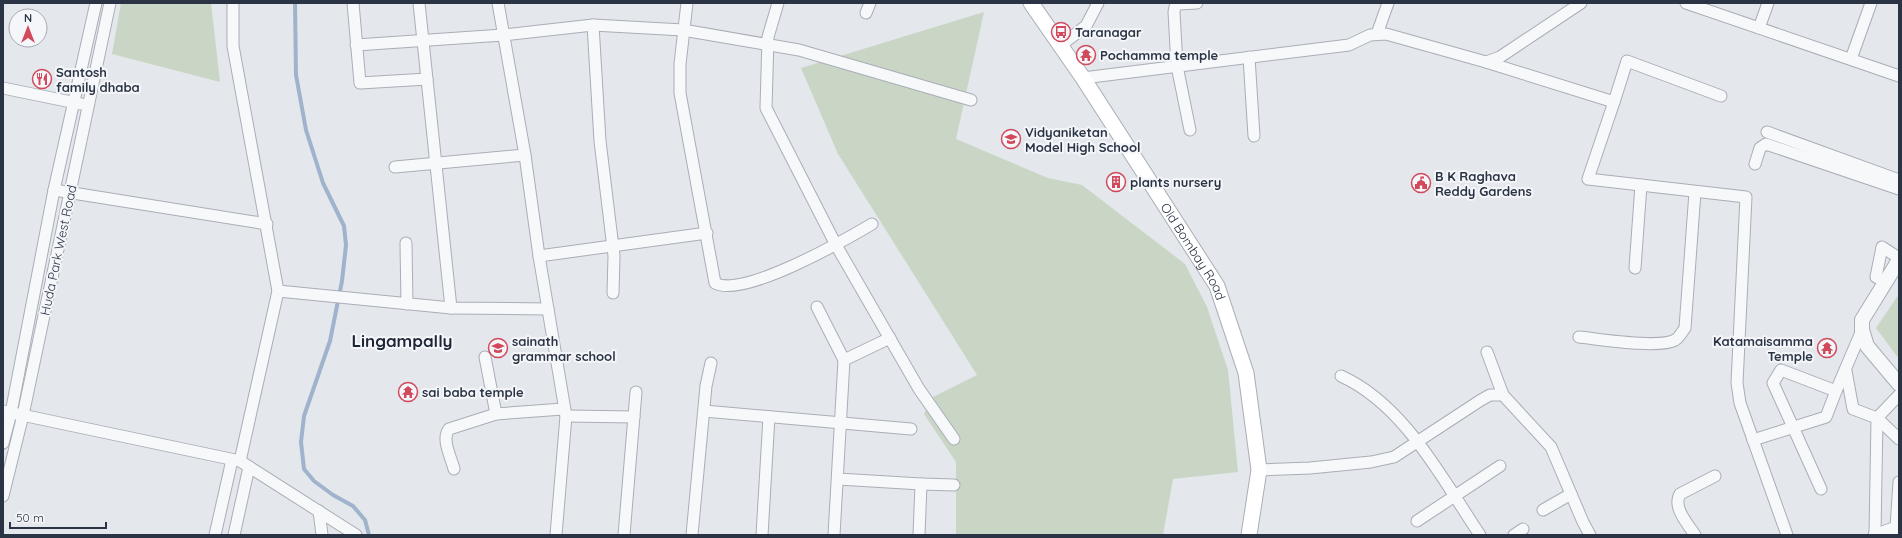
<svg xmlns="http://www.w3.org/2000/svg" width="1902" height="538" font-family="Quicksand,sans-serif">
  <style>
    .green { fill: #c9d6c5 }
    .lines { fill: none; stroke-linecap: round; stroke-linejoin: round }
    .stream { stroke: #9fb4cc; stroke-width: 4 }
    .minor-casing { stroke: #a9aeb7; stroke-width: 13 }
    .tertiary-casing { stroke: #a9aeb7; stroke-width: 16 }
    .secondary-casing { stroke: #a9aeb7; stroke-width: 17 }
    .minor { stroke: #f7f8fa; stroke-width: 11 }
    .tertiary { stroke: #f7f8fa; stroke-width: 14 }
    .secondary { stroke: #fff; stroke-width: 15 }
    .labels { text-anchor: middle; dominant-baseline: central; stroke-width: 4; stroke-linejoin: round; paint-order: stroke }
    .poi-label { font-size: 13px; font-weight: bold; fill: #2b3445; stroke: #f4f6f9; text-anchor: start }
    .street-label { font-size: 13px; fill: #2b3445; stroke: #f4f6f9 }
    .district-label { font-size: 17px; font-weight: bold; fill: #1d2536; stroke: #f4f6f9 }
  </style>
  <rect width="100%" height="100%" fill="#e4e7ec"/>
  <g class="green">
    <polygon points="121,3 211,3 220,82 112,54"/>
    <polygon points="984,12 956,139 1048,178 1082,185 1185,264 1207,307 1228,370 1238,472 1173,479 1163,535 956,535 956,462 924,414 931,398 977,375 838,154 801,68"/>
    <polygon points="1899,294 1899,359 1876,328"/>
  </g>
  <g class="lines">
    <polyline class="stream" points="295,3 296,75 306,130 323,183 344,226 346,245 342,281 330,341 304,416 301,442 304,469 314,481 333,495 353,506 365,520 369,535"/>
    <g class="minor-casing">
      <g id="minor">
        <polyline points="233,3 233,46 278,291 240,461"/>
        <polyline points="353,3 360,83 427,79"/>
        <polyline points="419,3 451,308"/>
        <polyline points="498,3 525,155 539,256 566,416 556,535"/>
        <path d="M 687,3 L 680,64 L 680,93 L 715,283 C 742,299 845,240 872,224"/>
        <polyline points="778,3 768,37 766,108 836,245 919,389 954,439"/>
        <polyline points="1686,3 1899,76"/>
        <polyline points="866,13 870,3"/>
        <polyline points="593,25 600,141 614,256 613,293"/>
        <polyline points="1759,28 1768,3"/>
        <polyline points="1377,34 1388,3"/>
        <polyline points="356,45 503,35 593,25 683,30 799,50 971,100"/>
        <polyline points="1061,45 1086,26 1098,3"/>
        <polyline points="1249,57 1254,136"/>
        <polyline points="1851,59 1871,3"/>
        <polyline points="1486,62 1614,102 1588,179 1746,197 1737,383 1740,403 1787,535"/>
        <polyline points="1083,78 1349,45 1370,35 1386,34 1486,62 1500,57 1581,3"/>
        <polyline points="3,88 81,104"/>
        <polyline points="1614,102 1627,61 1721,96"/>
        <polyline points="1190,130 1177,66 1174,12 1175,7 1178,4 1197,3"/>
        <polyline points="1767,132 1899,180"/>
        <polyline points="1755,164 1760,148 1766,144 1899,189"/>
        <polyline points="395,167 525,155"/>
        <polyline points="54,190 267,224"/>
        <polyline points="406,243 407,304"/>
        <polyline points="539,256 707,233"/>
        <polyline points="1635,268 1641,185"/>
        <polyline points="1885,282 1876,277 1882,247 1899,258"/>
        <polyline points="278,291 451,308 548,309"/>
        <polyline points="817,307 844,360"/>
        <path d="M 1579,337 C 1599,339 1659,349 1675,340 C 1679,338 1682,332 1685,328 L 1695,192"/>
        <polyline points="1487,352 1503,395"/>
        <polyline points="485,357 496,414"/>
        <polyline points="1846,371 1853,409 1877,418 1899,439"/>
        <path d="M 1341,376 C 1405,405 1442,479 1480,535"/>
        <polyline points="3,411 240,461 356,535"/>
        <polyline points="704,411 911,429"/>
        <polyline points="566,416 634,417"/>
        <polyline points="1753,440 1826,417 1836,391"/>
        <polyline points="3,443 11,413 54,190 96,3"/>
        <path d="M 454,469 C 451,457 441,439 449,429 L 496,414 L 563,409"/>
        <polyline points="1259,470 1310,468 1371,462 1394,457 1481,400 1490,395 1503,395 1551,447 1583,522 1590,535"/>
        <polyline points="838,479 921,484 919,535"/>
        <polyline points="921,484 954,485"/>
        <polyline points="1821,489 1773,383 1781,370 1836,391 1862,330"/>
        <polyline points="3,496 23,415 110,3"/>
        <polyline points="1543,510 1571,494"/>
        <polyline points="319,511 322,535"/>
        <polyline points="1417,521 1500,466"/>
        <polyline points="1896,527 1899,482"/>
        <polyline points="1875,534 1877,418 1899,395"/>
        <polyline points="215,535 232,460"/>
        <polyline points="234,535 249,467"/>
        <polyline points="624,535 636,392"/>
        <polyline points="692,535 706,386 711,363"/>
        <polyline points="762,535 769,417"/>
        <polyline points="834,535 844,360 890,338"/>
        <polyline points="1514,535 1523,529"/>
        <path d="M 1695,535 C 1688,524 1672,507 1680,494 L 1715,476"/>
        <polyline points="1874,535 1896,527 1899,532"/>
      </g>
    </g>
    <g class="tertiary-casing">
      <polyline id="tertiary" points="1899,260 1862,320 1862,330 1867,346 1899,384"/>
    </g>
    <g class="secondary-casing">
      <g id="secondary">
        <path id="s1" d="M 1031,3 L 1083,78 L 1217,286 L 1246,373 L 1259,470 L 1249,535"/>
      </g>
    </g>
    <use href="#minor" class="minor"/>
    <use href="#tertiary" class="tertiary"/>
    <use href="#secondary" class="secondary"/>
  </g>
  <defs>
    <g id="bus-ring" transform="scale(1)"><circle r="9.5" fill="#f4f6f9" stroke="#d1495b" stroke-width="1.5"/><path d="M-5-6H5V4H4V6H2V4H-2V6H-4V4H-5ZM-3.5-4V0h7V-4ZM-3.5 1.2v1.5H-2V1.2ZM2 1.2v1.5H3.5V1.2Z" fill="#d1495b"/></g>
    <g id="temple-ring" transform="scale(1)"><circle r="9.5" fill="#f4f6f9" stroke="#d1495b" stroke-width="1.5"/><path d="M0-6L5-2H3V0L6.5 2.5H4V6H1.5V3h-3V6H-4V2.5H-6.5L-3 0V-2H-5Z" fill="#d1495b"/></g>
    <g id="restaurant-ring" transform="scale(1)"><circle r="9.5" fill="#f4f6f9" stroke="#d1495b" stroke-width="1.5"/><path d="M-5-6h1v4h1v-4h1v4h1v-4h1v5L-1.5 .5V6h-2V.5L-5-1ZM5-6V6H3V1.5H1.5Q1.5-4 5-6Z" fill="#d1495b"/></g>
    <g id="university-ring" transform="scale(1)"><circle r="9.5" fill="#f4f6f9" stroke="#d1495b" stroke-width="1.5"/><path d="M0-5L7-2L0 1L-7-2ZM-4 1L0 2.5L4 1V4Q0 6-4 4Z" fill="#d1495b"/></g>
    <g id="building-ring" transform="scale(1)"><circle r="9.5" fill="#f4f6f9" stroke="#d1495b" stroke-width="1.5"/><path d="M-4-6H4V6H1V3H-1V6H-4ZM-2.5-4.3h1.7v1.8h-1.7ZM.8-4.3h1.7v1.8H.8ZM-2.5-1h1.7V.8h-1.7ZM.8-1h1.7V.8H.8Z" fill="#d1495b"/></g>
    <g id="civic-ring" transform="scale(1)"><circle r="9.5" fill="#f4f6f9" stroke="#d1495b" stroke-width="1.5"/><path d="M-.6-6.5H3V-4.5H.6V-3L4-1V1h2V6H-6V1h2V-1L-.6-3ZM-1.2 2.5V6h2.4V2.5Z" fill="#d1495b"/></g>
    <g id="school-ring" transform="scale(1)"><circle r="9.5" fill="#f4f6f9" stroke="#d1495b" stroke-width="1.5"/><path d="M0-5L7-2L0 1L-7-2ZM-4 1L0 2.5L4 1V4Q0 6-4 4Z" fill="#d1495b"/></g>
  </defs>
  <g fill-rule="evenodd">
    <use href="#bus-ring" x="1061" y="32"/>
    <use href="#temple-ring" x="1086" y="55"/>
    <use href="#restaurant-ring" x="42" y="79"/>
    <use href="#university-ring" x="1011" y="139"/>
    <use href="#building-ring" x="1116" y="182"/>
    <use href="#civic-ring" x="1421" y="183"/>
    <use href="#school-ring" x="498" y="348"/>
    <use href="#temple-ring" x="1827" y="348"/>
    <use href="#temple-ring" x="408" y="392"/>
  </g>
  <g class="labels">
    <g class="poi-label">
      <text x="1075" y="32">Taranagar</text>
      <text x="1100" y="55">Pochamma temple</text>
      <text x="56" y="72">Santosh<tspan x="56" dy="15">family dhaba</tspan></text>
      <text x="1025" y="132">Vidyaniketan<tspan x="1025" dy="15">Model High School</tspan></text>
      <text x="1435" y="176">B K Raghava<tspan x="1435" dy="15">Reddy Gardens</tspan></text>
      <text x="1130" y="182">plants nursery</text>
      <text x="512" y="341">sainath<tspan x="512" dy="15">grammar school</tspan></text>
      <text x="1813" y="341" text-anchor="end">Katamaisamma<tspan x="1813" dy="15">Temple</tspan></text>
      <text x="422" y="392">sai baba temple</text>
    </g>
    <g class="street-label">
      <text transform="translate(58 250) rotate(-78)">Huda Park West Road</text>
      <text stroke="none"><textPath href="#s1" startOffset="297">Old Bombay Road</textPath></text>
    </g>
    <g class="district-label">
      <text x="402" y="340">Lingampally</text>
    </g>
  </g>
  <rect width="1902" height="538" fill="none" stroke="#2b3445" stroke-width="8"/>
  <g transform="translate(28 28)"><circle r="19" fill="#f4f6f9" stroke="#a4a8b1"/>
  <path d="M0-3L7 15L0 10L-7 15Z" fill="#d1495b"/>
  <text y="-6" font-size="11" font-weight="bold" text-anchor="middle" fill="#2b3445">N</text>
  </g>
  <path d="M10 522v6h96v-6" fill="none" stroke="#2b3445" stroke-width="2"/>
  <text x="16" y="522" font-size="12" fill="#2b3445" stroke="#f4f6f9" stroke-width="3" paint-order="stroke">50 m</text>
</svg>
